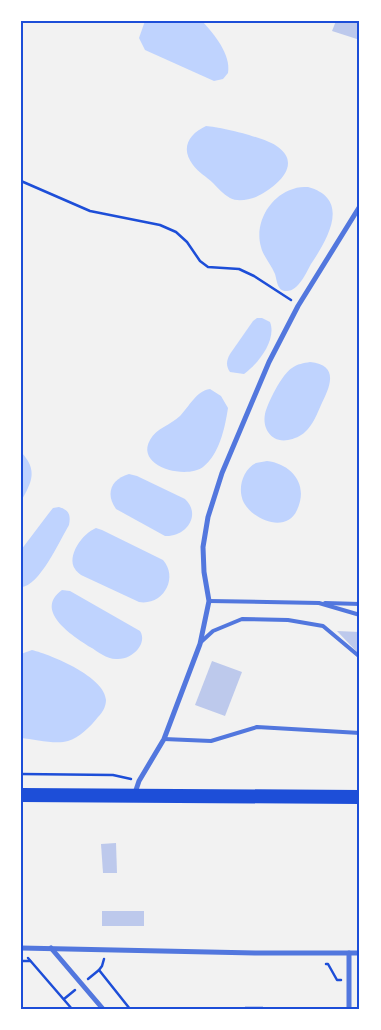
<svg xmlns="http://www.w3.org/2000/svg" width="381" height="1030" font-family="'Source Sans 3',sans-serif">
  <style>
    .water { fill: #bfd3fe }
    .building { fill: #bdc9ec }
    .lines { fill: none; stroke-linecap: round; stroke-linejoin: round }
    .path { stroke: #1d4ed8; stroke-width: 2.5 }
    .service { stroke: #5277de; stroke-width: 4 }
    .minor { stroke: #5277de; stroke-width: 5 }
    .trunk { stroke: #1d4ed8; stroke-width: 14 }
    .neatline { fill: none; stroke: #1d4ed8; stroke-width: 2 }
  </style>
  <rect width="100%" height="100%" fill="#f2f2f2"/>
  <g class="water">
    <path d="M 145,21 L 202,21 C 214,34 231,54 228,73 L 223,79 L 214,81 L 145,50 L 139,38 Z"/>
    <path d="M 206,126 C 221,127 267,138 278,147 C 304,166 273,189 256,197 C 248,200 237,202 230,198 C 223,194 218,188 213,183 C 207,177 198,172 193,165 C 180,148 189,134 206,126 Z"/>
    <path d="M 308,187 C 352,199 327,240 311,264 C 306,273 298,292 286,291 C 277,291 277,280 275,274 C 271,264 263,256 261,247 C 254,223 270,196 293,189 C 298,187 303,187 308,187 Z"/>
    <path d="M 257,318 L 262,318 L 270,322 C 277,340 258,364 244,374 L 230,372 C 226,366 226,361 230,354 L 253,321 Z"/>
    <path d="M 310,362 C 340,365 330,387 321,405 C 317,414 313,425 305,432 C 301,436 294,439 288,440 C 272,443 262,429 265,414 C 268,402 282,374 292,368 C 297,364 304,363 310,362 Z"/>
    <path d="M 210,389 L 221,396 L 228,408 C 225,428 219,455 203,467 C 185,480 135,466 150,440 C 156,428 171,425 180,416 C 189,407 196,391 210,389 Z"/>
    <path d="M 21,452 C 38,470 32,482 21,501 Z"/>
    <path d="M 267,461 C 292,464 309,485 297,510 C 287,533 254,521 244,503 C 237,490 242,470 256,463 C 259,462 264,462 267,461 Z"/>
    <path d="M 129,474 L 137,476 L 185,499 C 202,515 186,537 165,536 L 116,509 C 105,494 111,479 129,474 Z"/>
    <path d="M 59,507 C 69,510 71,515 69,525 C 60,540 39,587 21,587 L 21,550 L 49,513 L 53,508 Z"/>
    <path d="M 96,528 L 102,530 L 163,560 C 179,578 163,606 139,602 L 81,575 C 80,574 76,571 75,569 C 66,556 83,533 96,528 Z"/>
    <path d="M 62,590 L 70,591 L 140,631 C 144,637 142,644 138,649 C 133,655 126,659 118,659 C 107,660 99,652 90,647 C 73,636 33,611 62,590 Z"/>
    <path d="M 32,650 C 52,655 105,677 106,700 C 106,707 102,713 98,717 C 91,726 79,738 68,741 C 56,745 34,739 21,738 L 21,654 Z"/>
  </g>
  <g class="building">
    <polygon points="336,21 360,21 360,40 332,31"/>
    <polygon points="337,631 360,632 360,652 357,652"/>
    <polygon points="212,661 242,672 225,716 195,705"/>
    <polygon points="116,843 117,873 103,873 101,844"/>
    <rect x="102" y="911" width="42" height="15"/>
    <rect x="245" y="1006" width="18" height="3"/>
  </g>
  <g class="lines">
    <g class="path">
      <polyline points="21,181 90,211 160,225 176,232 187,242 200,261 208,267 239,269 254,276 291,300"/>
      <polyline points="21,774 113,775 131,779"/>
      <polyline points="28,958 72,1009"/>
      <polyline points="104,959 102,966 99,970 130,1009"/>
      <polyline points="21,961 30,961"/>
      <polyline points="326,964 328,964 337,980 341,980"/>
      <polyline points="88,979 99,970"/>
      <polyline points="64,999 75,990"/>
    </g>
    <g class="service">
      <polyline points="209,601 319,603 360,615"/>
      <polyline points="325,603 360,604"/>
      <polyline points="201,642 213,631 242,619 288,620 323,626 360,657"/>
      <polyline points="164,739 211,741 257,727 360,733"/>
    </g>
    <g class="minor">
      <polyline points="135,793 139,781 164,739 200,644 209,601 204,572 203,547 208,517 222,473 269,362 298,306 360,206"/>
      <polyline points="21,948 255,953 360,953"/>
      <polyline points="51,948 103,1009"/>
      <polyline points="349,1009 349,953"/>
    </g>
    <polyline class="trunk" points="21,795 360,797"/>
  </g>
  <rect width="381" height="1030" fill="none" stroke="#ffffff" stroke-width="45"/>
  <rect x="22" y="22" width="336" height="986" class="neatline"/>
</svg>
